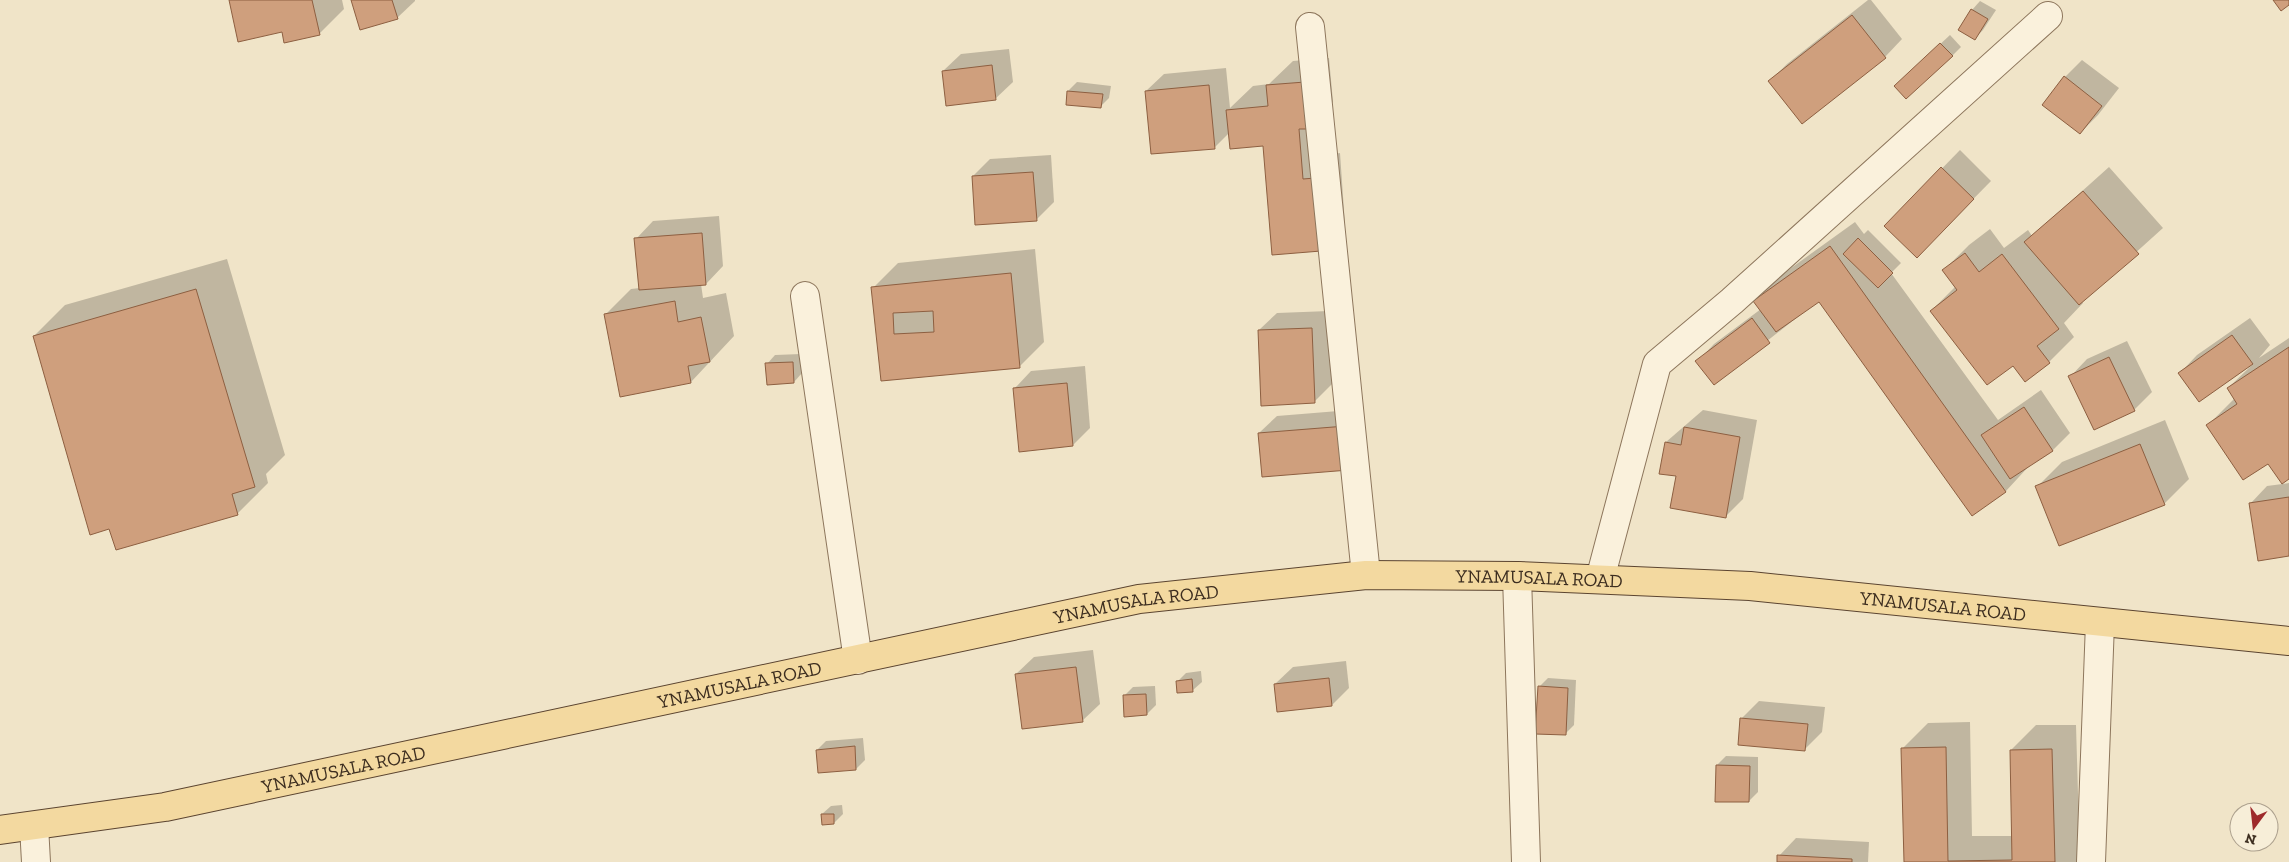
<svg xmlns="http://www.w3.org/2000/svg" width="2289" height="862" font-family="'Zilla Slab',serif">
  <style>
    .shadow { fill: #0003 }
    .building { fill: #cf9f7d; stroke: #8d5f41; fill-rule: evenodd }
    .lines { fill: none; stroke-linecap: round; stroke-linejoin: round }
    .minor-casing { stroke: #8d765c; stroke-width: 30 }
    .major-casing { stroke: #5b4430; stroke-width: 30 }
    .minor { stroke: #faf1dc; stroke-width: 28 }
    .major { stroke: #f3d9a0; stroke-width: 28 }
    .labels { text-anchor: middle; dominant-baseline: central; stroke-width: 5; stroke-linejoin: round; paint-order: stroke }
    .street-label { font-size: 19px; fill: #3d2e20; stroke: #f7eed8 }
  </style>
  <rect width="100%" height="100%" fill="#f0e4c8"/>
  <g class="shadow">
    <polygon points="230,0 342,0 344,9 319,34 283,30"/>
    <polygon points="352,0 415,0 415,1 397,18"/>
    <polygon points="1868,0 1871,0 1902,39 1885,57 1770,81 1787,64"/>
    <polygon points="1980,1 1996,10 1983,30 1975,38 1972,10"/>
    <polygon points="1950,35 1961,47 1952,56 1904,78"/>
    <polygon points="1009,49 1013,82 995,99 943,71 961,54"/>
    <polygon points="1329,58 1333,102 1325,111 1328,155 1340,153 1345,225 1320,250 1264,145 1229,133 1215,147 1146,91 1164,74 1226,68 1230,108 1253,86 1269,84 1293,61"/>
    <polygon points="2082,60 2119,88 2098,115 2080,133 2065,77"/>
    <polygon points="1077,82 1111,86 1109,98 1100,107 1068,91"/>
    <polygon points="1960,150 1991,181 1934,239 1886,226"/>
    <polygon points="1051,155 1054,202 1037,219 973,176 990,159"/>
    <polygon points="2109,167 2163,228 2082,301 2083,303 2064,323 2074,337 2049,362 2025,380 2013,364 1931,311 1956,286 1944,270 1969,245 1990,229 2004,248 2028,230 2032,236"/>
    <polygon points="719,216 723,266 706,284 701,284 703,298 726,293 734,336 691,382 606,314 631,289 640,288 636,239 653,221"/>
    <polygon points="1855,222 1864,234 1868,230 1901,263 1891,273 1998,420 2041,390 2070,433 2053,450 2030,465 2006,491 1972,514 1819,300 1714,383 1697,362 1714,344 1761,309 1755,301 1780,276"/>
    <polygon points="1035,249 1044,342 1019,367 882,380 873,288 898,263"/>
    <polygon points="227,259 285,455 266,474 268,483 237,514 110,527 34,336 65,305"/>
    <polygon points="1329,311 1332,384 1314,402 1259,330 1277,313"/>
    <polygon points="2250,318 2270,345 2259,358 2289,338 2289,478 2268,462 2208,425 2235,398 2228,388 2252,365 2180,373 2197,355"/>
    <polygon points="2127,341 2152,392 2134,410 2070,377 2087,359"/>
    <polygon points="801,354 802,373 794,382 767,364 775,355"/>
    <polygon points="1085,366 1090,428 1073,445 1014,389 1031,371"/>
    <polygon points="1363,409 1366,452 1259,433 1277,416"/>
    <polygon points="1703,410 1757,420 1743,499 1726,516 1666,442"/>
    <polygon points="2165,420 2189,479 2164,504 2037,487 2062,462"/>
    <polygon points="2289,483 2289,555 2250,504 2267,486"/>
    <polygon points="1093,650 1100,704 1082,721 1016,674 1034,657"/>
    <polygon points="1346,661 1349,688 1332,705 1275,684 1293,667"/>
    <polygon points="1201,671 1202,682 1193,690 1178,692 1177,682 1186,673"/>
    <polygon points="1548,678 1576,680 1574,725 1565,734 1539,687"/>
    <polygon points="1155,686 1156,705 1147,714 1124,696 1133,687"/>
    <polygon points="1759,701 1825,707 1822,732 1804,750 1739,744 1742,718"/>
    <polygon points="1970,722 1972,836 2013,836 2011,750 2036,725 2076,725 2080,862 1905,862 1903,748 1928,723"/>
    <polygon points="863,738 865,760 856,769 817,750 826,741"/>
    <polygon points="1726,756 1758,757 1758,792 1749,801 1717,765"/>
    <polygon points="842,805 843,814 834,823 822,814 831,806"/>
    <polygon points="1796,838 1869,842 1868,862 1778,862 1779,856"/>
  </g>
  <g class="building">
    <polygon points="229,0 312,0 320,35 284,43 282,32 238,42"/>
    <polygon points="351,0 392,0 398,19 360,30"/>
    <polygon points="2273,0 2289,0 2289,5 2281,11"/>
    <polygon points="1971,9 1988,19 1975,40 1958,30"/>
    <polygon points="1852,15 1886,58 1802,124 1768,81"/>
    <polygon points="1940,43 1953,56 1906,99 1894,86"/>
    <polygon points="992,65 996,100 946,106 942,71"/>
    <polygon points="2064,76 2102,106 2080,134 2042,105"/>
    <polygon points="1305,82 1309,129 1299,129 1303,179 1315,178 1321,251 1272,255 1263,146 1230,149 1226,110 1268,106 1266,85"/>
    <polygon points="1209,85 1215,149 1151,154 1145,91"/>
    <polygon points="1067,91 1103,94 1101,108 1066,105"/>
    <polygon points="1941,167 1974,199 1917,258 1884,226"/>
    <polygon points="1033,172 1037,221 975,225 972,176"/>
    <polygon points="2083,191 2139,254 2079,305 2024,242"/>
    <polygon points="702,233 706,285 639,290 634,238"/>
    <polygon points="1858,238 1893,273 1878,288 1843,254"/>
    <polygon points="1830,246 2006,492 1972,516 1819,302 1776,332 1753,301"/>
    <polygon points="1965,253 1979,272 2002,254 2059,329 2037,346 2050,363 2025,382 2013,366 1987,385 1930,311 1957,290 1942,270"/>
    <path d="M 1011,273 L 1020,368 L 881,381 L 871,287 ZM 933,311 L 934,332 L 894,334 L 893,313 Z"/>
    <polygon points="196,289 255,487 232,494 238,515 116,550 109,529 90,535 33,336"/>
    <polygon points="675,301 678,322 701,317 710,362 688,366 691,383 620,397 604,314"/>
    <polygon points="1752,318 1770,343 1714,385 1695,361"/>
    <polygon points="1312,328 1315,403 1261,406 1258,330"/>
    <polygon points="2232,335 2253,364 2199,402 2178,373"/>
    <polygon points="2289,347 2289,479 2282,484 2268,464 2243,480 2206,425 2237,404 2227,388"/>
    <polygon points="2109,357 2135,411 2094,430 2068,376"/>
    <polygon points="793,362 794,383 767,385 765,363"/>
    <polygon points="1067,383 1073,446 1019,452 1013,388"/>
    <polygon points="2024,407 2053,451 2010,479 1981,435"/>
    <polygon points="1346,426 1349,470 1262,477 1258,433"/>
    <polygon points="1684,427 1740,437 1726,518 1670,508 1676,476 1659,474 1665,442 1681,445"/>
    <polygon points="2140,444 2165,505 2059,546 2035,486"/>
    <polygon points="2289,497 2289,556 2258,561 2249,503"/>
    <polygon points="1076,667 1083,722 1022,729 1015,674"/>
    <polygon points="1329,678 1332,706 1277,712 1274,684"/>
    <polygon points="1192,679 1193,692 1177,693 1176,681"/>
    <polygon points="1538,686 1568,688 1566,735 1535,734"/>
    <polygon points="1146,694 1147,715 1124,717 1123,695"/>
    <polygon points="1740,718 1808,724 1805,751 1738,745"/>
    <polygon points="855,746 856,770 818,773 816,750"/>
    <polygon points="1946,747 1948,861 2012,860 2010,750 2052,749 2055,862 1904,862 1901,748"/>
    <polygon points="1716,765 1750,766 1749,802 1715,802"/>
    <polygon points="821,814 834,814 834,824 822,825"/>
    <polygon points="1777,855 1852,859 1852,862 1777,862"/>
  </g>
  <g class="lines">
    <g class="minor-casing">
      <g id="minor">
        <polyline points="1310,27 1366,575"/>
        <polyline points="805,296 858,660"/>
        <polyline points="1517,576 1526,862"/>
        <polyline points="1600,579 1657,364 1732,301 2048,16"/>
        <polyline points="34,826 36,862"/>
        <polyline points="2091,862 2100,623"/>
      </g>
    </g>
    <g class="major-casing">
      <g id="major">
        <path id="s1" d="M 0,830 L 165,807 L 1139,599 L 1366,575 L 1517,576 L 1750,586 L 2289,641"/>
      </g>
    </g>
    <use href="#minor" class="minor"/>
    <use href="#major" class="major"/>
  </g>
  <g class="labels">
    <g class="street-label">
      <text stroke="none"><textPath href="#s1" startOffset="1564">YNAMUSALA ROAD</textPath></text>
      <text stroke="none"><textPath href="#s1" startOffset="1159">YNAMUSALA ROAD</textPath></text>
      <text stroke="none"><textPath href="#s1" startOffset="1969">YNAMUSALA ROAD</textPath></text>
      <text stroke="none"><textPath href="#s1" startOffset="754">YNAMUSALA ROAD</textPath></text>
      <text stroke="none"><textPath href="#s1" startOffset="349">YNAMUSALA ROAD</textPath></text>
    </g>
  </g>
  <g transform="translate(2254 827) rotate(195)"><circle r="24" fill="#f7eed8" stroke="#ada18e"/>
  <path d="M0-4L9 19L0 12L-9 19Z" fill="#9e2a2b"/>
  <text y="-8" font-size="14" font-weight="bold" text-anchor="middle" fill="#3d2e20">N</text>
  </g>
</svg>
